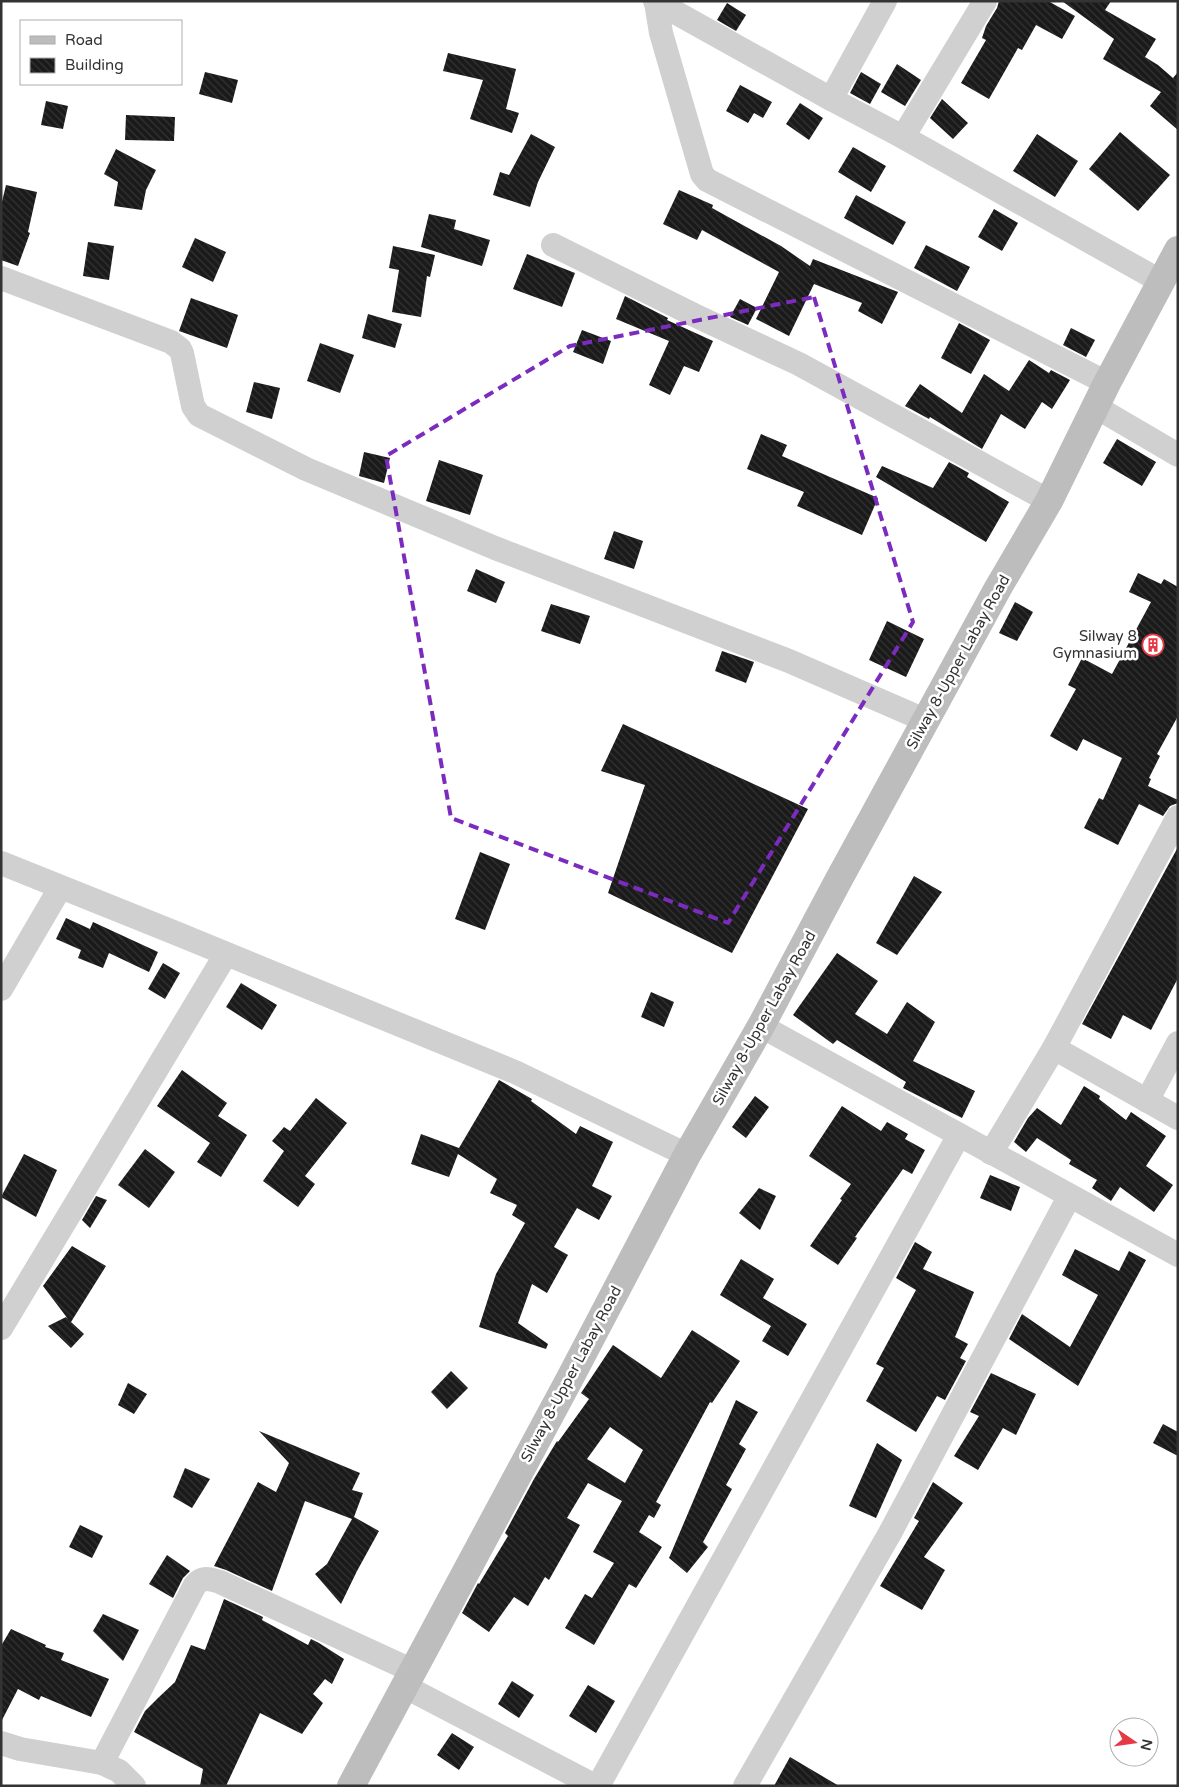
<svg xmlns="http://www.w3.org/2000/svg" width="1179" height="1787" font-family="'Varela Round',sans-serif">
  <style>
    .building { fill: url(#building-back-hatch); fill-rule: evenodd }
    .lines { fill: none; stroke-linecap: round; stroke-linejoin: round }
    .street { stroke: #d0d0d0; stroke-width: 24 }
    .secondary { stroke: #bdbdbd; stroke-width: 28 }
    .marked { fill: none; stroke: #7b2cbf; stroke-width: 4; stroke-dasharray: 10 6; stroke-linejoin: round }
    .labels { text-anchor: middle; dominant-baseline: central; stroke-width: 5; stroke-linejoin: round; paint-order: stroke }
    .poi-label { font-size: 15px; fill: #333; stroke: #fff; text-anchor: end }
    .street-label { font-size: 15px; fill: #333; stroke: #fff }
  </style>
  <defs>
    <pattern id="building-back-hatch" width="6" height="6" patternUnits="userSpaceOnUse" patternTransform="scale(1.25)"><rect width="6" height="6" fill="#1a1a1a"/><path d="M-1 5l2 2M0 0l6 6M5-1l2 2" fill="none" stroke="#333"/></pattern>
  </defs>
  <rect width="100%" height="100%" fill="#fff"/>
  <g class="building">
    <polygon points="999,1 1048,1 1075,16 1062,39 1036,25 1022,50 1018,48 989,99 961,83 986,40 982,38 986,26 997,8"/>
    <polygon points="1062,1 1111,1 1105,10 1156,39 1145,57 1158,65 1173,78 1178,72 1178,130 1150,106 1161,92 1103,59 1114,39"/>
    <polygon points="727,3 746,15 736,31 717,20"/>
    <polygon points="448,53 516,69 506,109 519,113 512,133 470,119 483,80 443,71"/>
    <polygon points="897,64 921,80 905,106 881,92"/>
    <polygon points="205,72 238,80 232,103 199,94"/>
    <polygon points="861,72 881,84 870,104 850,93"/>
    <polygon points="740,85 772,102 763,118 754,113 748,123 726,111"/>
    <polygon points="942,99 968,123 953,139 930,118"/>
    <polygon points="46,101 68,106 63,129 41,125"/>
    <polygon points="800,103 823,118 809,140 786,124"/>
    <polygon points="126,115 175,117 174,141 125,140"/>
    <polygon points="1120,132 1170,175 1138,211 1089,169"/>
    <polygon points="531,134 555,147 538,182 530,207 493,195 500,172 509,175"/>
    <polygon points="1037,134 1078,161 1055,197 1013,171"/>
    <polygon points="853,147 886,166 871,192 838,172"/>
    <polygon points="116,149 156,170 146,190 142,210 114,206 118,182 104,174"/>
    <polygon points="6,185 37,192 28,232 30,233 18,266 1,260 1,206"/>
    <polygon points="679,190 713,205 712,208 781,246 810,266 813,259 898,292 882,324 858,311 862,303 814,284 789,336 756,319 779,272 702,230 697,240 663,224"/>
    <polygon points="856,195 906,222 893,245 844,218"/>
    <polygon points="994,209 1018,223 1002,251 978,237"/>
    <polygon points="429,214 456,220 454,229 490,240 482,266 421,247"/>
    <polygon points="195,238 226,252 213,282 182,267"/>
    <polygon points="88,242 114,246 109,280 83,276"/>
    <polygon points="926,245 970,267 957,291 914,268"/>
    <polygon points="393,246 435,255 430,277 427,276 421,317 392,312 399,270 389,268"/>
    <polygon points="527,254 575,273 562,307 513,289"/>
    <polygon points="625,296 668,318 667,320 713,341 699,372 684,366 670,395 649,385 669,341 616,319"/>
    <polygon points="191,298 238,315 227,348 179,331"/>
    <polygon points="740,299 757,308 748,325 730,317"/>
    <polygon points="368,314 402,324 395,348 362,338"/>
    <polygon points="959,323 990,340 971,374 941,358"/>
    <polygon points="1071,328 1095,340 1086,357 1063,345"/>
    <polygon points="582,330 611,341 603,364 573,352"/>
    <polygon points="320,343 354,355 340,393 307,381"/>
    <polygon points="1029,360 1049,373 1051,370 1070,380 1052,409 1042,402 1025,429 1001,414 982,449 930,417 929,419 905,406 920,384 962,413 984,374 1009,391"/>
    <polygon points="254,382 280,388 272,419 246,412"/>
    <polygon points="761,434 787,445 782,456 878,498 862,535 797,506 804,492 747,469"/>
    <polygon points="1117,439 1156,462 1142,486 1103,463"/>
    <polygon points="364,452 390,458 384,483 359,476"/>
    <polygon points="439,460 483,475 470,515 426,501"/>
    <polygon points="949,462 969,473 967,477 1009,502 986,542 876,477 882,466 933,488"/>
    <polygon points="614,531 643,541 634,569 604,559"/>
    <polygon points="476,569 505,582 496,603 467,591"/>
    <polygon points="1138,573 1161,584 1164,579 1178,587 1178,716 1157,754 1160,756 1149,778 1151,779 1148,786 1178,800 1178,803 1170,806 1163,816 1139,804 1118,845 1084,828 1099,798 1103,800 1122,758 1083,739 1077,751 1050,736 1076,689 1068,685 1082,658 1112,674 1151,602 1129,592"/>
    <polygon points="1015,602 1033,612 1017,641 999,633"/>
    <polygon points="551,604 590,616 580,644 541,631"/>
    <polygon points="887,621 924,639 906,677 869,660"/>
    <polygon points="722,651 754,662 746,683 715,671"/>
    <polygon points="623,724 808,809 732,953 608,893 645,785 601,771"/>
    <polygon points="1178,847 1178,978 1151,1030 1123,1015 1111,1039 1082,1024"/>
    <polygon points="480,852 510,864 485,930 455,919"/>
    <polygon points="914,876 942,892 897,955 876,943"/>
    <polygon points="66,918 90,929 93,922 158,952 149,972 109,953 103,968 78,958 81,950 56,939"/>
    <polygon points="837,953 878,981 855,1014 887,1034 907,1002 935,1022 913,1061 975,1091 962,1118 903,1088 906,1082 837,1040 833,1044 793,1015"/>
    <polygon points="163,963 180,973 165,999 148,989"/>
    <polygon points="241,983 277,1005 262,1030 226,1007"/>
    <polygon points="651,992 674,1002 664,1027 641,1017"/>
    <polygon points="182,1070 227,1103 218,1116 247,1135 221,1177 197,1162 210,1143 157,1106"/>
    <polygon points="499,1080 532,1099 531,1101 576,1134 580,1126 613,1142 592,1186 612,1196 599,1220 577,1208 554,1247 568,1255 547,1293 532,1284 518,1323 548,1344 546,1349 479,1327 496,1274 525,1223 512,1215 517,1205 490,1193 497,1179 458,1154 449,1177 411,1164 421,1134 459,1148"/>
    <polygon points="1084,1086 1100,1096 1099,1099 1126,1120 1131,1112 1166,1136 1146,1166 1173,1185 1154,1212 1120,1187 1111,1201 1092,1188 1097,1180 1069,1164 1071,1160 1037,1138 1026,1152 1014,1142 1028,1118 1037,1108 1061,1125"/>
    <polygon points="755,1096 769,1107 746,1138 732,1127"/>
    <polygon points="316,1098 347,1123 305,1176 315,1184 298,1207 263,1181 284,1151 272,1141 284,1127 290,1131"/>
    <polygon points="842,1106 881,1131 887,1122 908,1134 905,1139 925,1150 912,1174 903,1169 855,1237 857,1238 838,1265 810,1246 842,1200 840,1199 851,1184 809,1156"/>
    <polygon points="145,1149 175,1172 149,1208 118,1185"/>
    <polygon points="24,1154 57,1170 36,1217 1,1197"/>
    <polygon points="990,1175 1020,1187 1011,1211 980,1198"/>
    <polygon points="759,1188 776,1196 760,1230 739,1213"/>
    <polygon points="96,1196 107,1200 90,1228 82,1220"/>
    <polygon points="915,1242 932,1252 923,1269 974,1292 955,1337 968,1344 960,1358 966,1361 945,1400 937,1396 916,1432 866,1401 884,1368 876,1364 916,1290 896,1278"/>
    <polygon points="72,1246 106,1266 71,1322 84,1334 71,1348 48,1326 66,1317 68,1319 43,1286"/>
    <polygon points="1075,1249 1119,1271 1129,1251 1146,1260 1078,1386 1009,1339 1022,1314 1070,1347 1098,1295 1062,1275"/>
    <polygon points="741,1259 774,1279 763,1298 807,1324 788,1356 762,1341 771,1326 720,1295"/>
    <path d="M 692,1330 L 740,1361 L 712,1403 L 710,1402 L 656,1502 L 661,1505 L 654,1518 L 649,1515 L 639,1532 L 662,1547 L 636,1588 L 629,1584 L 594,1645 L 565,1628 L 585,1594 L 592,1598 L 614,1563 L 593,1552 L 622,1501 L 588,1483 L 567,1518 L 580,1525 L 549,1580 L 545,1577 L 528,1606 L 514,1597 L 489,1632 L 462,1613 L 478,1583 L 479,1584 L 508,1536 L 505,1533 L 534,1479 L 557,1441 L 558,1442 L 589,1399 L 581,1393 L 613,1345 L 661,1378 ZM 610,1427 L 643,1450 L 625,1483 L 587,1459 Z"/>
    <polygon points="451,1371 468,1388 447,1409 431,1392"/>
    <polygon points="991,1373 1036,1394 1016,1435 1003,1428 978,1470 954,1456 979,1416 970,1412"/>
    <polygon points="128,1383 147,1394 134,1414 118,1405"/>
    <polygon points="736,1400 758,1412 739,1444 746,1449 726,1485 732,1489 703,1542 708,1547 687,1573 669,1558"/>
    <polygon points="1163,1424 1178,1432 1178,1456 1153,1443"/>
    <polygon points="259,1431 360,1473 352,1490 363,1493 354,1517 379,1531 357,1571 341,1604 315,1574 327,1564 352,1519 305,1501 272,1591 226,1570 214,1566 258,1482 276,1492 289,1463"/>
    <polygon points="877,1443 902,1460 876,1518 849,1506"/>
    <polygon points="185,1468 210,1479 192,1508 173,1497"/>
    <polygon points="933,1482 963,1503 924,1557 945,1570 922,1610 880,1586 919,1521 914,1518"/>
    <polygon points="80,1525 103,1536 92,1558 69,1547"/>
    <polygon points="167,1555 190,1571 183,1578 173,1598 149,1584"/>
    <polygon points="224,1599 263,1617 262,1620 308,1645 311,1639 319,1643 344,1659 332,1684 325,1679 313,1694 323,1703 302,1734 260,1713 226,1786 200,1786 203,1769 134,1732 145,1711 158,1698 159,1699 158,1698 175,1682 191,1645 205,1650"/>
    <polygon points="103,1614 139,1630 123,1661 93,1631"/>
    <polygon points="11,1629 46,1645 45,1647 64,1653 61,1660 109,1679 91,1717 41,1696 39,1700 18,1689 1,1722 1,1646"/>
    <polygon points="512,1681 534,1695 519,1718 498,1704"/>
    <polygon points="588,1685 615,1701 596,1733 569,1716"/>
    <polygon points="452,1733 474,1747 459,1770 437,1755"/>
    <polygon points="790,1757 839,1786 774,1786"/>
  </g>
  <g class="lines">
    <g class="street">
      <polyline points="655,1 831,99 903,137 1162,282"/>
      <polyline points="656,2 661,33 702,174 707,180 1107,383"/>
      <polyline points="831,99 885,1"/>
      <polyline points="903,137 985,1"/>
      <polyline points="553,245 694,315 799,364 1049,501"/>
      <polyline points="1,278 171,342 180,349 182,353 193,406 199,415 306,469 495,548 789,661 927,721"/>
      <polyline points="1096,407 1178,455"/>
      <polyline points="1,863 173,932 515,1072 687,1155"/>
      <polyline points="1,989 60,888"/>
      <polyline points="761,1026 1178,1255"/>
      <polyline points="1054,1048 1178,1118"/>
      <polyline points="1147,1101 1178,1043"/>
      <polyline points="991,1153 1054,1048 1178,817"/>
      <polyline points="1,1328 226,954"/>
      <polyline points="404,1686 595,1786"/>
      <polyline points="1,1743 20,1749 102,1763 119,1771 134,1786"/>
      <path d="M 102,1763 L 195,1585 C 203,1576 210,1579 220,1582 L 413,1671"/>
      <polyline points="598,1786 959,1135"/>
      <polyline points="745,1786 890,1533 1069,1197"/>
    </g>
    <polyline class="secondary" points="351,1786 569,1380 687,1155 761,1026 838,881 998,588 1049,501 1107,383 1178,250"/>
  </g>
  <path class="marked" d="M 814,297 L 913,622 L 728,923 L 451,818 L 386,456 L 570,346 Z"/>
  <defs>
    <g id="building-ring" transform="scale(1.125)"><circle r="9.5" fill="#fff" stroke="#e63946" stroke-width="1.5"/><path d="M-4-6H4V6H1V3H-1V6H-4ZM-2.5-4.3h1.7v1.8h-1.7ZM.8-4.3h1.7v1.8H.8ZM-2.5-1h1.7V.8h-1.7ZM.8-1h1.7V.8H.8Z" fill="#e63946"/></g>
  </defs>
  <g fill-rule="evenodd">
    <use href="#building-ring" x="1153" y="645"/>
  </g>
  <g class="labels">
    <g class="poi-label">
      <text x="1137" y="636">Silway 8<tspan x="1137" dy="17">Gymnasium</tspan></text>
    </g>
    <g class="street-label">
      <text transform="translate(958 662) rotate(-61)">Silway 8-Upper Labay Road</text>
      <text transform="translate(764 1018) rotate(-61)">Silway 8-Upper Labay Road</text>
      <text transform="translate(571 1374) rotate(-62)">Silway 8-Upper Labay Road</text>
    </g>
  </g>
  <rect width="1179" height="1787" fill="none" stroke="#333333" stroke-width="5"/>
  <rect x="20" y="20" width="162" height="65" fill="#ffffff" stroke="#adadad"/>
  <rect x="30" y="36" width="25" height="8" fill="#bdbdbd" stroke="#adadad"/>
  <text x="65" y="45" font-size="15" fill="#333333">Road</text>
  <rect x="30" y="58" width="25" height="15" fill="url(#building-back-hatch)" stroke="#adadad"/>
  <text x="65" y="70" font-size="15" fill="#333333">Building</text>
  <g transform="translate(1134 1742) rotate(103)"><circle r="24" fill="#ffffff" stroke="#adadad"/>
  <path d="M0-4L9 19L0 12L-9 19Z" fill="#e63946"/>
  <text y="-8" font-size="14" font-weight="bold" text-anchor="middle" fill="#333333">N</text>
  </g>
</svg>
